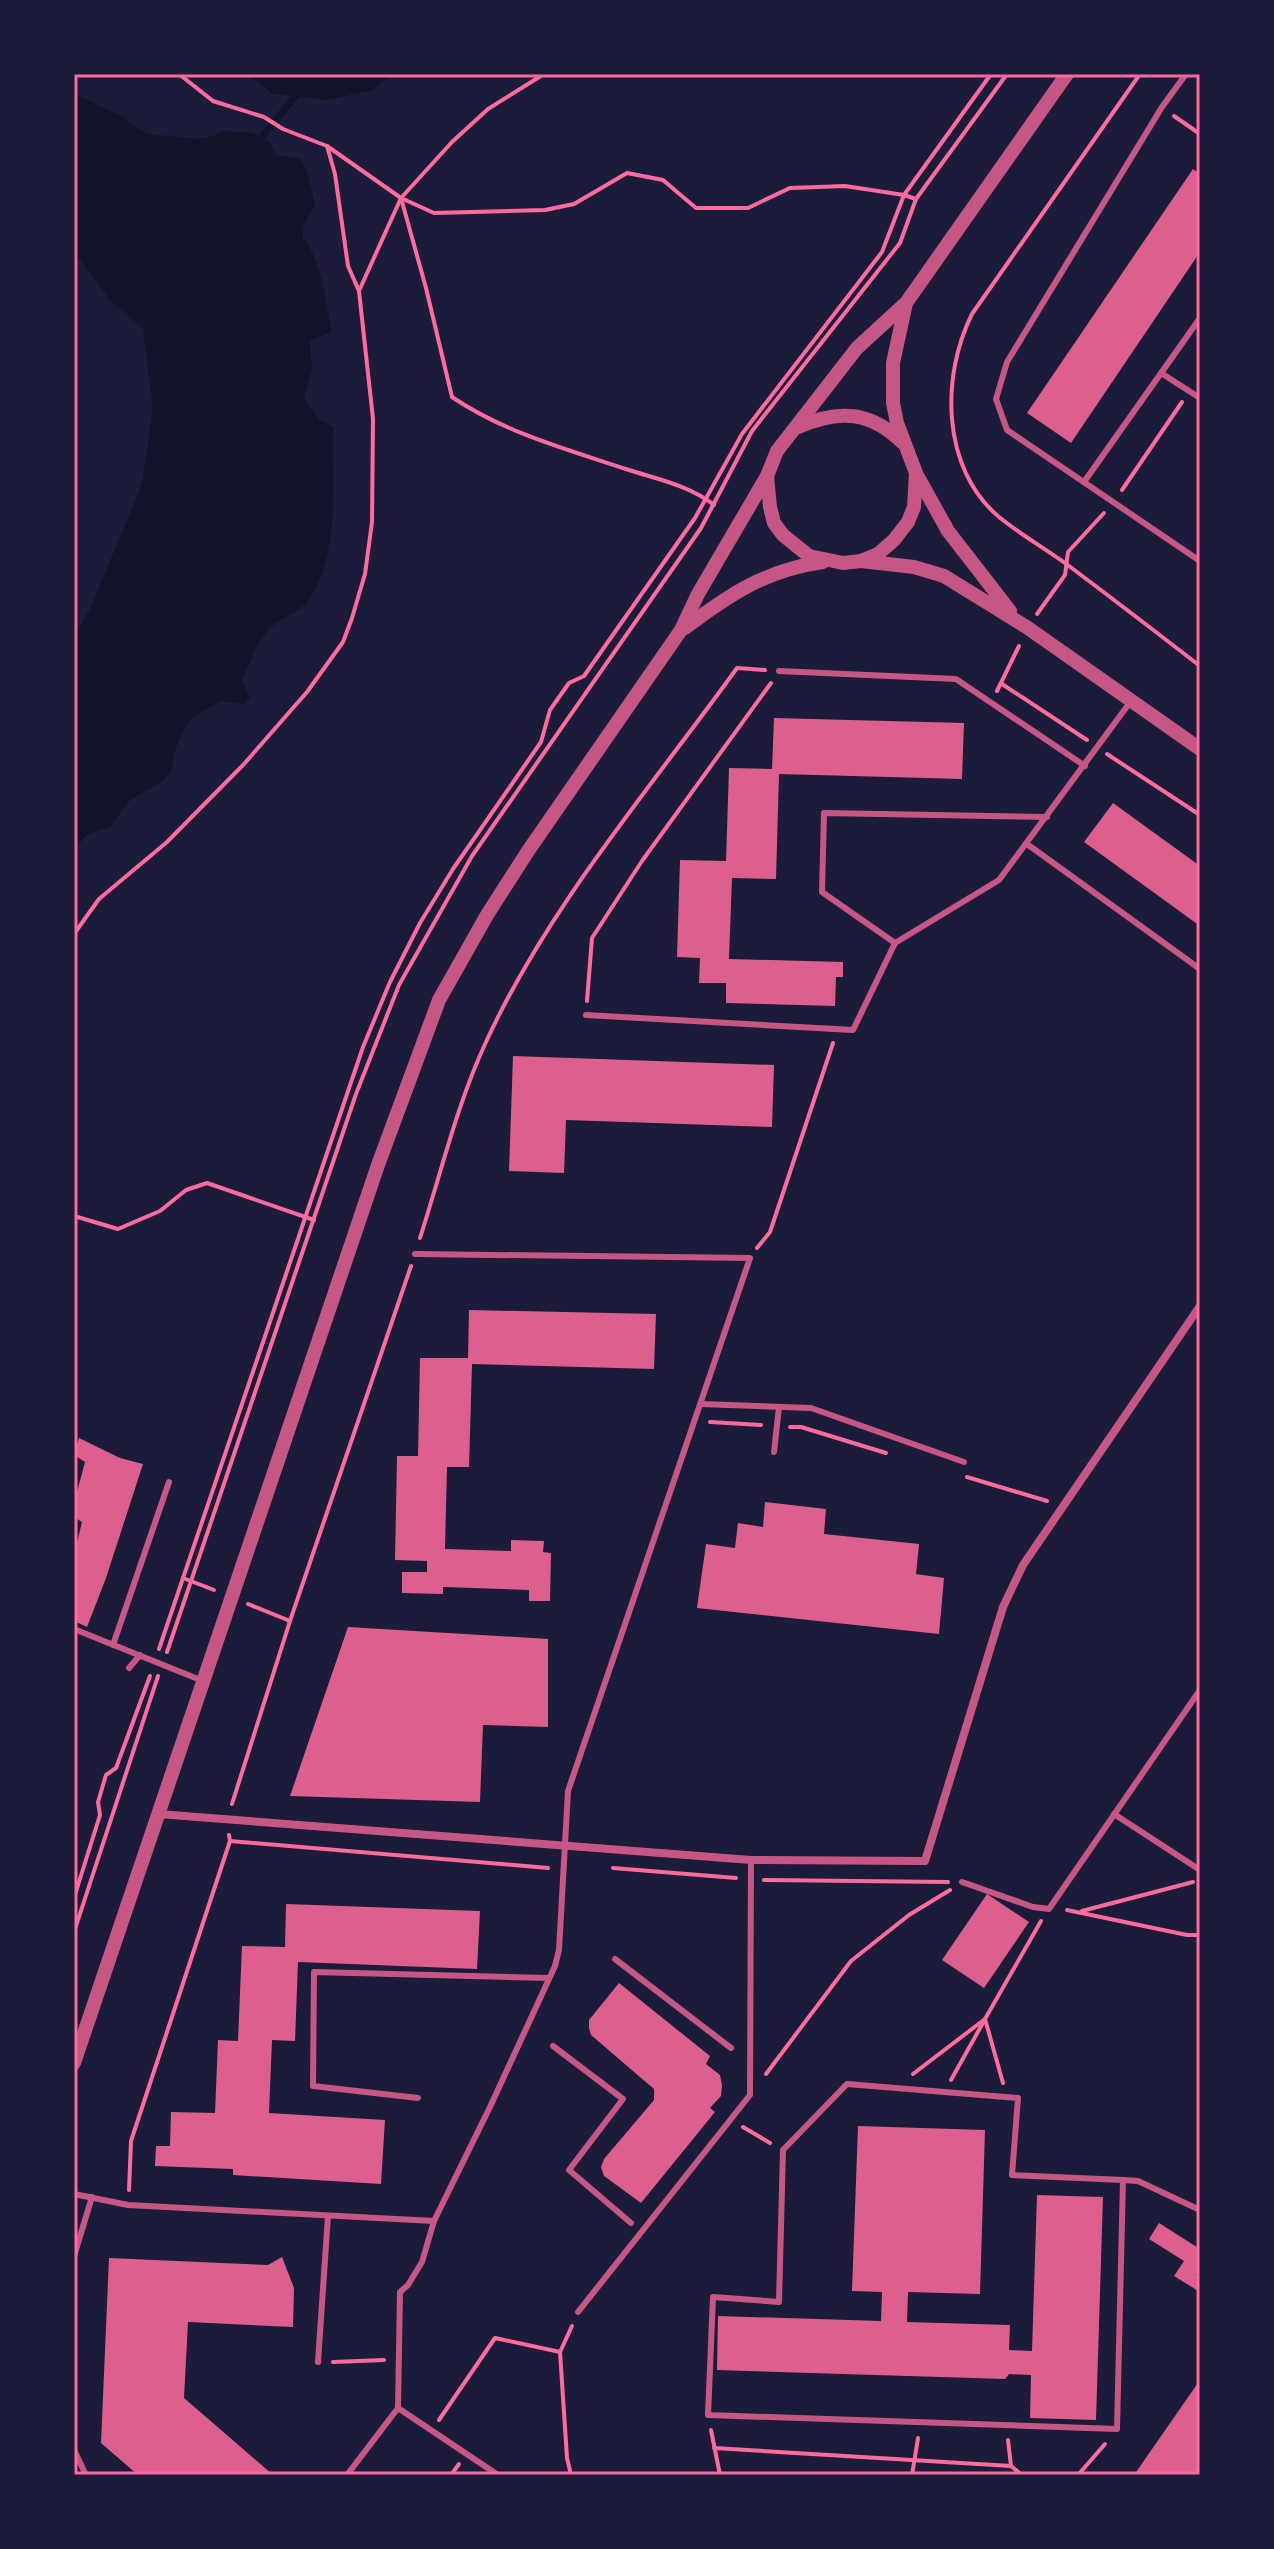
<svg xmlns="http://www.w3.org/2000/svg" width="1274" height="2549" font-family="'Alegreya Sans',sans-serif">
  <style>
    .water { fill: #12122b }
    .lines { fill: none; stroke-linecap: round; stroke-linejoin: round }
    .stream { stroke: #12122b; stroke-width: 7 }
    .building { fill: #dd5f8e }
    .path { stroke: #ff6b9d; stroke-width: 4 }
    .service { stroke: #c65784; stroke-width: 6 }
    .minor { stroke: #c65784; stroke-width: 8 }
    .tertiary { stroke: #c65784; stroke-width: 14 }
    .neatline { fill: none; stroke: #ff6b9d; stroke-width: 3 }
  </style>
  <rect width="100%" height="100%" fill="#1b1b3a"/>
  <g class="water">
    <polygon points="247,74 392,74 372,90 328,100 273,94"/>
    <path d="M 74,94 L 118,114 L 147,134 L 197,139 L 213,136 L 223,131 L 252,133 L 270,142 L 276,155 L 301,159 L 308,175 L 315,204 L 304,225 L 302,237 C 320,255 328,307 331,332 L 310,341 L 312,369 L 304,398 L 320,420 L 333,427 C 332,480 341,558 307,602 C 300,611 285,616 276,623 C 257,638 252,659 242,681 L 250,698 L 244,704 L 220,701 L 194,717 L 183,731 L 175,750 L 172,768 L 163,781 L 129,801 L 110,827 L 87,834 L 74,850 L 74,636 L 91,607 L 142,484 L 153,408 L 143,329 L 109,299 L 74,251 Z"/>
  </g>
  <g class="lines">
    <polyline class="stream" points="256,144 299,92"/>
  </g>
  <g class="building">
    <polygon points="1193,169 1200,174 1200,252 1071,443 1027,413"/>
    <polygon points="774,718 964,723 962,779 779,774 776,879 732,878 729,959 843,962 843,977 836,977 835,1006 726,1003 726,983 699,983 700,958 677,957 680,860 726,861 729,768 772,769"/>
    <polygon points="1113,803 1200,866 1200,926 1084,842"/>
    <polygon points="513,1056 774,1065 772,1127 566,1120 564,1173 509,1171"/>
    <polygon points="469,1310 656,1314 654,1369 472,1364 469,1467 447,1467 445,1549 511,1551 511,1540 544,1541 543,1552 551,1553 550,1601 529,1601 529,1590 443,1587 443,1594 402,1593 402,1572 427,1572 427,1561 395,1560 397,1456 418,1456 420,1358 468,1358"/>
    <polygon points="79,1438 120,1458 143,1464 106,1578 87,1627 74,1621 74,1555 82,1522 74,1517 74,1503 85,1462 74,1455"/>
    <polygon points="765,1502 826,1509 824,1534 919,1544 916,1574 944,1578 939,1634 697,1608 706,1544 735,1548 738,1523 763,1527"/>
    <polygon points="348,1627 548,1639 548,1727 483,1725 480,1802 290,1796"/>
    <polygon points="987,1894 1029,1922 984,1988 942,1960"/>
    <polygon points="286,1904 480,1911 477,1969 298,1962 295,2041 272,2040 269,2113 385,2120 381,2184 233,2175 233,2169 155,2166 156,2146 170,2146 171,2112 215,2113 218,2040 238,2041 242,1946 285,1947"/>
    <polygon points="619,1983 710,2056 706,2064 720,2075 722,2085 721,2096 710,2108 715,2112 641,2203 604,2176 601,2167 604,2159 654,2100 654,2089 591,2035 589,2028 589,2020"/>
    <polygon points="858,2126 985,2130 980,2294 908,2292 907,2322 1010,2325 1009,2350 1032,2351 1037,2195 1103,2197 1096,2420 1030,2418 1031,2375 1009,2374 1005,2379 717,2370 718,2316 881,2321 882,2292 852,2291"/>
    <polygon points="1159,2223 1200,2249 1200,2268 1196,2275 1200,2277 1200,2292 1174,2276 1184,2261 1149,2239"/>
    <polygon points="282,2257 294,2288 293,2327 188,2322 184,2398 273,2475 138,2475 101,2443 109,2258 268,2265"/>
    <polygon points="1200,2380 1200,2475 1134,2475"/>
  </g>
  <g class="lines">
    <g class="path">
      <path d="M 179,74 L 213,101 L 264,117 L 283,129 L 327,146 L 401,198 L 426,288 L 452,397 C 505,433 569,450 629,470 C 657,479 691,486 714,505"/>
      <path d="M 1140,74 L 972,314 C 941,376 941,468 999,517 C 1021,535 1046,549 1069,566 C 1113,599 1156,632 1200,666"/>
      <polyline points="1174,116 1200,134"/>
      <polyline points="401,198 434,213 545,210 574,204 627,173 663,180 696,208 748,208 790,188 845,186 904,195 916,199"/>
      <polyline points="359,291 401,198 452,142 488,109 544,74"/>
      <polyline points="1122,490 1182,402"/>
      <polyline points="1037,614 1065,575 1068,552 1104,513"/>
      <polyline points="1002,684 1087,740"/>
      <polyline points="997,691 1019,646"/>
      <polyline points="1107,754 1200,815"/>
      <polyline points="74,934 99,899 167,842 244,764 307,692 343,642 352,618 365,574 372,522 373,419 359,291 348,266 335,174 327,146"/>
      <polyline points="587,1001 592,938 642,861 771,683"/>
      <polyline points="74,1216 118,1229 160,1211 186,1190 207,1183 314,1220"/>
      <path d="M 420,1238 C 441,1173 457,1104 486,1042 C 549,905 650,789 737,668 L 765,670"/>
      <polyline points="757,1248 770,1232 833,1043"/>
      <polyline points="710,1422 761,1425"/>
      <polyline points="790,1427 801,1427 886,1453"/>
      <polyline points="967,1477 1047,1501"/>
      <polyline points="183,1578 214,1590"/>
      <polyline points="248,1604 290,1621"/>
      <polyline points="159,1649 363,1047 390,982 420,923 453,869 541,742 550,710 569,683 584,676 695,518 742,434 882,252 904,195 991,74"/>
      <polyline points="167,1652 356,1094 399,985 472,856 701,528 752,431 900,243 916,199 1007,74"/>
      <polyline points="232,1804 290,1621 411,1266"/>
      <polyline points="230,1841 548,1868"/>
      <polyline points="613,1868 736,1878"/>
      <polyline points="764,1880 948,1882"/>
      <polyline points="74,1898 100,1815 98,1802 106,1775 116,1768 150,1676"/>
      <polyline points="1067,1910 1187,1935 1200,1935"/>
      <polyline points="1082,1911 1193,1882"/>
      <polyline points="74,1932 158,1676"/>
      <polyline points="766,2074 851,1961 909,1915 950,1890"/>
      <polyline points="913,2074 985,2019"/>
      <polyline points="951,2080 984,2021"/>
      <polyline points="1003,2083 985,2019 1041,1921"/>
      <polyline points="743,2127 770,2143"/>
      <polyline points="129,2190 131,2141 230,1841 229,1835"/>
      <polyline points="333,2362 384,2360"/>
      <polyline points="439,2420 495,2338 560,2352"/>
      <polyline points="711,2430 720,2475"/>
      <polyline points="1008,2440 1011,2466 1022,2475"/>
      <polyline points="714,2448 1011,2466"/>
      <polyline points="451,2475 459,2464"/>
      <polyline points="571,2475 567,2458 560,2352 572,2326"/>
      <polyline points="912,2475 918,2438"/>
      <polyline points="1078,2475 1105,2444"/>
    </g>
    <g class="service">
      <polyline points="1186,74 1162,107 1007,362 996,399 1007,430 1200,561"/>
      <polyline points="1161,373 1200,398"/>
      <polyline points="1084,482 1200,318"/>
      <polyline points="779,671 956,679 1085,766"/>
      <polyline points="1027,844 1200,969"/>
      <polyline points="895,943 822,892 824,813 1047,817"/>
      <polyline points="586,1015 853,1030 895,943 999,880 1131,701"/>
      <polyline points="701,1404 811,1408 964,1462"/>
      <polyline points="774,1452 779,1407"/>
      <polyline points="74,1629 203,1681"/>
      <polyline points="113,1645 169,1482"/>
      <polyline points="129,1668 140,1655"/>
      <polyline points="1114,1814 1200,1870"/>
      <polyline points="962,1882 1033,1907 1049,1909 1200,1690"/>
      <polyline points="615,1959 731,2048"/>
      <polyline points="553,2046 623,2099 569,2170 631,2223"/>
      <polyline points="418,2098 313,2086 314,1972 549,1978"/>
      <polyline points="1123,2180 1117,2429 708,2415 713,2297 779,2302 783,2150 847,2084 1018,2098 1012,2175 1123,2180 1138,2181 1200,2210"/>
      <polyline points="74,2194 128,2205 434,2221"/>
      <polyline points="74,2256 92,2197"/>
      <polyline points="578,2312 750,2095 751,1860"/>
      <polyline points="318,2362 328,2216"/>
      <polyline points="398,2408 498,2475"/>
      <polyline points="74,2450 86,2475"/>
      <polyline points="347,2475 398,2408 400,2292 408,2285 422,2262 434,2221 490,2107 555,1966 559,1950 568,1791 750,1258 415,1254"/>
    </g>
    <polyline class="minor" points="158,1814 751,1860 925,1861 1003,1607 1023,1565 1200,1306"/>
    <g class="tertiary">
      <polyline points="906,303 893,363 893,403 897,423 916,473 914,507 908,522 894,540 878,554 861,561 843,563 809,556 783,535 774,523 770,507 767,476 777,451 857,348 906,303 1067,74"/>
      <path d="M 798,427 C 839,409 871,411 903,443"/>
      <polyline points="918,477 948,531 1010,611"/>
      <polyline points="861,561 914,567 944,576 1028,628 1200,749"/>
      <path d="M 685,628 C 730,594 766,570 823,562"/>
      <polyline points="74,2063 378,1165 439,1000 487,915 528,851 681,630 698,594 767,476"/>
    </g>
  </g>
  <rect width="1274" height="2549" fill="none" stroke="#1b1b3a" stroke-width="152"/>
  <rect x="76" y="76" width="1122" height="2397" class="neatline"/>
</svg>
